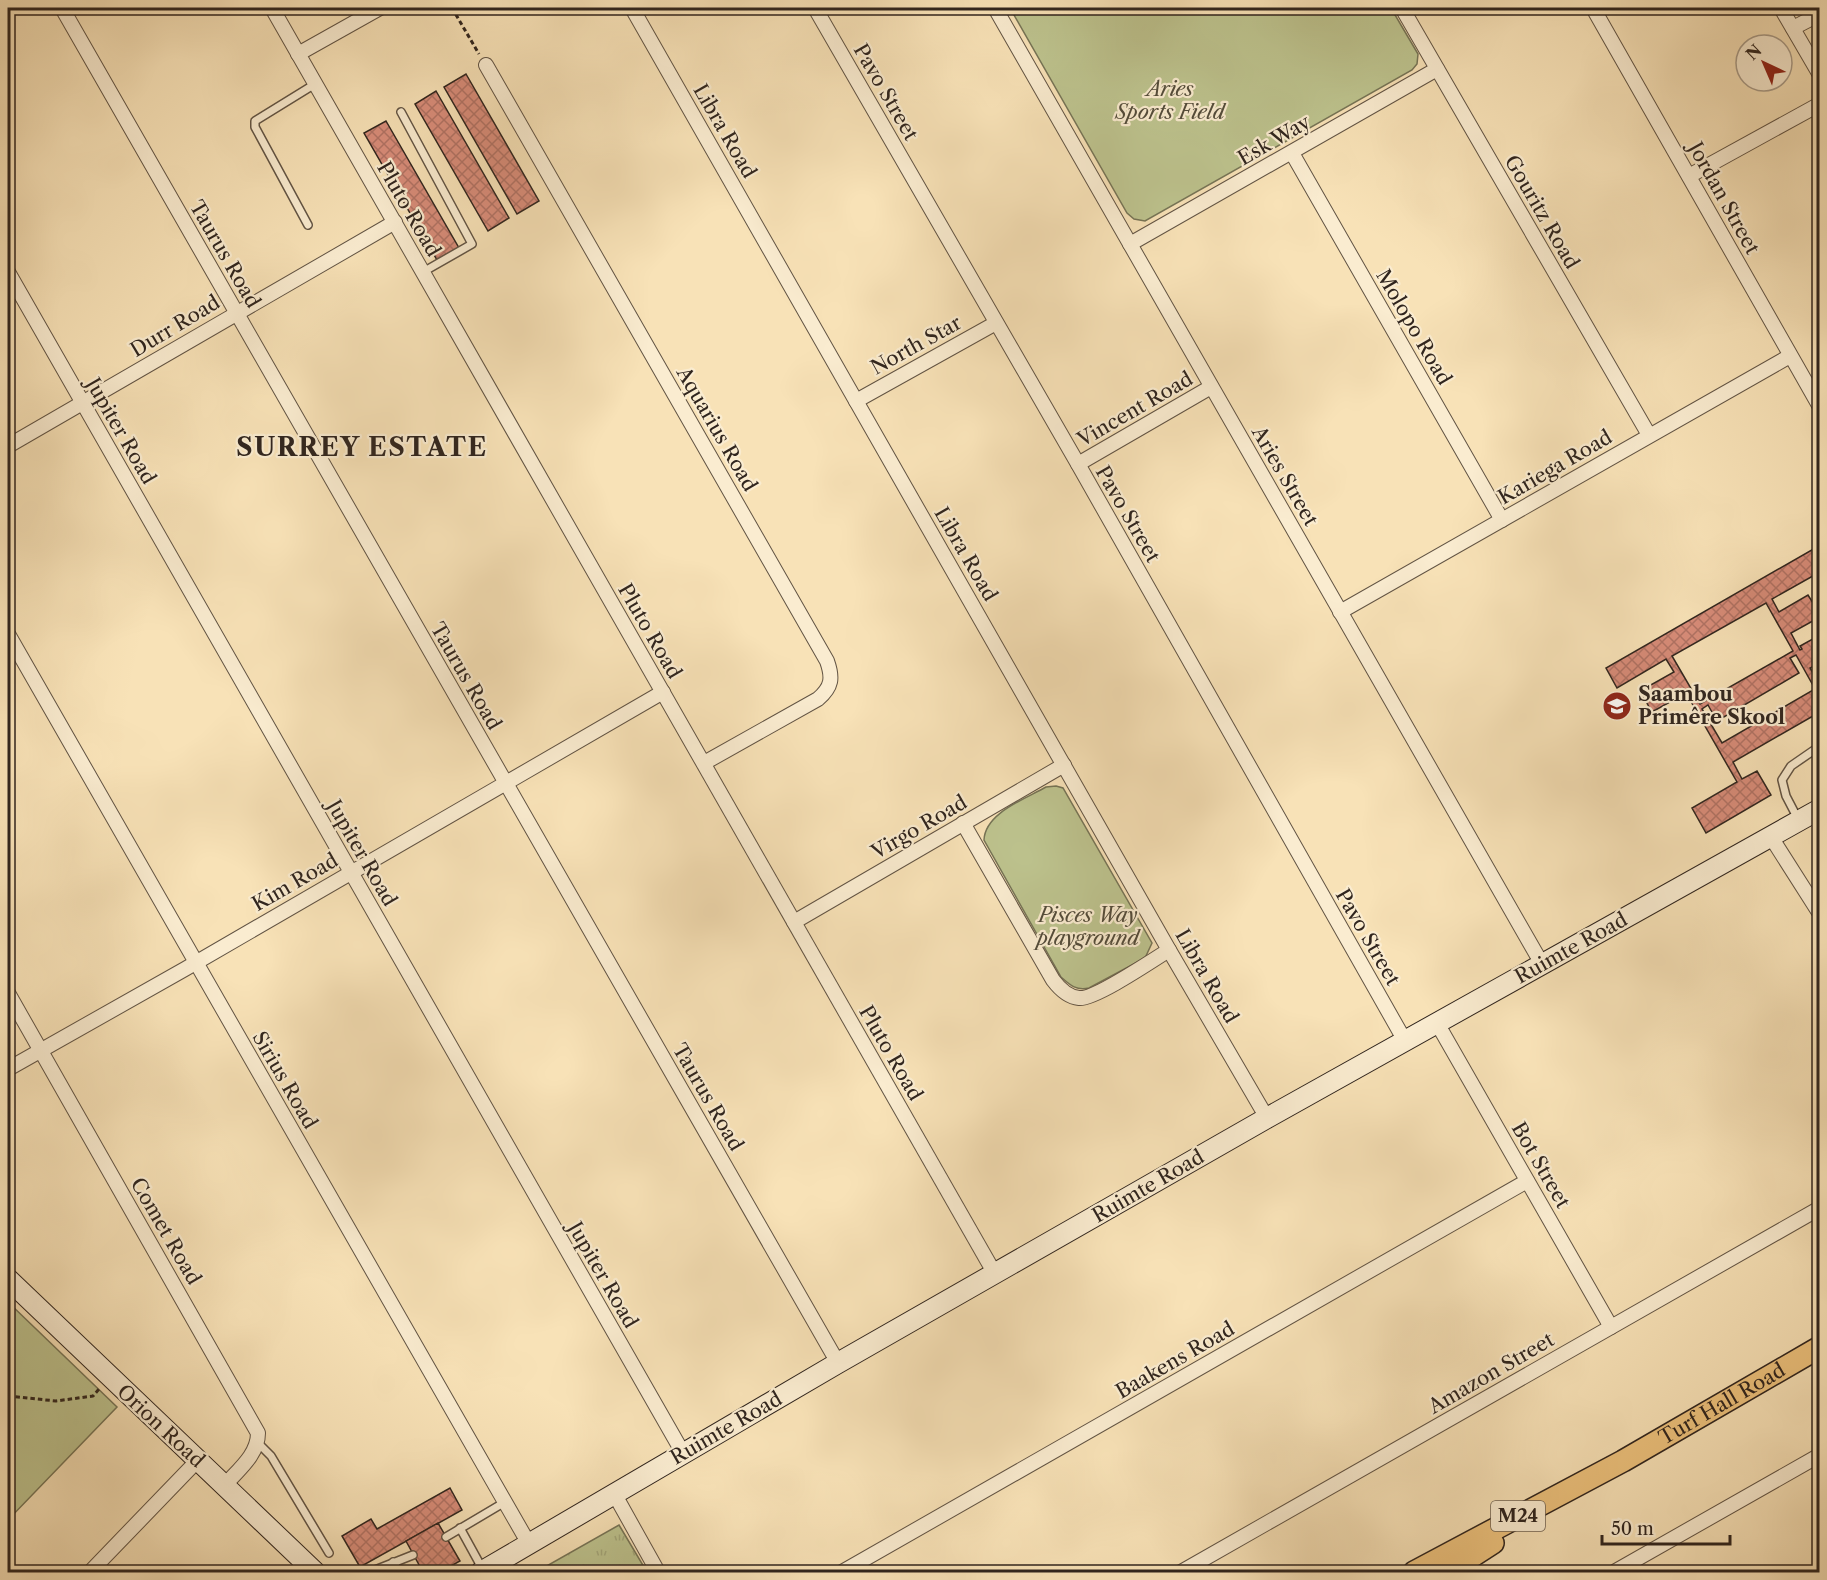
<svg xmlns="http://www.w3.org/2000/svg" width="1827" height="1580" font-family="'Libre Caslon Text',serif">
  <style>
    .grass { fill: url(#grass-tufts); stroke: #767456; stroke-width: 1.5 }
    .park { fill: #bdc38e; stroke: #767456; stroke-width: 1.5 }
    .building { fill: url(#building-cross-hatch); stroke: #30251e; stroke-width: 1.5; fill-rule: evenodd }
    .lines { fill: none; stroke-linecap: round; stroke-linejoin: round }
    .lane-casing { stroke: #625444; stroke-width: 10 }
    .street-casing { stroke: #625444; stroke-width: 16 }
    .secondary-casing { stroke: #30251e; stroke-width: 22 }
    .primary-casing { stroke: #30251e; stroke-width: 24 }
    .path { stroke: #30251e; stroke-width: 3; stroke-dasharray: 4.5 3; stroke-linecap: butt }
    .lane { stroke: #faecd0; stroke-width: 7 }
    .street { stroke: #faecd0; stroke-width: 14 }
    .secondary { stroke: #faecd0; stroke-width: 20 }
    .primary { stroke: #ecc17c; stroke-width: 21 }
    .labels { text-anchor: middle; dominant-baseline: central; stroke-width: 4.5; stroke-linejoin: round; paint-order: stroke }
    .shield { fill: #faecd0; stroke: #6d6153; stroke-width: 1.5 }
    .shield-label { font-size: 18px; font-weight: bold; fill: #30251e }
    .park-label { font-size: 20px; font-style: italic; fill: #534c3a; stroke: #faecd0 }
    .street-label { font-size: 20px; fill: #30251e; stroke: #faecd0 }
    .poi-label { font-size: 20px; font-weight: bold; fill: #30251e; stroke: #faecd0; text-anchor: start }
    .district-label { font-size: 26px; font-weight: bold; letter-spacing: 1.5px; fill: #30251e; stroke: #faecd0 }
  </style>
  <defs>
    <pattern id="grass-tufts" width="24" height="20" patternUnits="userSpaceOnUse" patternTransform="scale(1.5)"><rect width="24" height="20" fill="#bdc38e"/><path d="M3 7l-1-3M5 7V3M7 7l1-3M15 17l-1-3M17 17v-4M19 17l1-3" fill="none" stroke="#a3a77a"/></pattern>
    <pattern id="building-cross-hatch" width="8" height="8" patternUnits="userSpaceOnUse" patternTransform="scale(1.5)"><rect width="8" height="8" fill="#d88c79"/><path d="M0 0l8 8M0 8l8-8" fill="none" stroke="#b07263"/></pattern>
  </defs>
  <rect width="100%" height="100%" fill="#f8e2b7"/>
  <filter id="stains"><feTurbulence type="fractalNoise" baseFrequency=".00333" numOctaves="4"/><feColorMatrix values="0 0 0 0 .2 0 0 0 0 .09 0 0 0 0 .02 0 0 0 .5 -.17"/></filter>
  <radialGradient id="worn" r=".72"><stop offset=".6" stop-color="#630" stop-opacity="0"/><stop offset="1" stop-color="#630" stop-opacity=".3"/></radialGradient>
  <polygon class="grass" points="619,1525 647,1572 536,1572"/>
  <g class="park">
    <polygon points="1010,8 1391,8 1418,54 1417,64 1412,70 1145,221 1134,219 1127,213"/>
    <path d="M 1056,786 L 1063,788 L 1152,943 L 1145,958 L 1089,988 C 1076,991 1070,985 1061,977 L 984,840 C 985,813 1025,799 1046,787 Z"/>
    <polygon points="8,1302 117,1407 8,1520"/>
  </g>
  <g class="building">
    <polygon points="466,74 539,201 517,214 444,87"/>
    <polygon points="436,91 509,218 488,231 415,104"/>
    <polygon points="386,121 459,248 437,260 364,133"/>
    <path d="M 1817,547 L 1820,551 L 1820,572 L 1772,599 L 1779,612 L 1808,595 L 1820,614 L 1820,617 L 1791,633 L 1800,650 L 1802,649 L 1800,646 L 1820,635 L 1820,663 L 1810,668 L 1820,684 L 1820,712 L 1733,762 L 1742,779 L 1757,771 L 1771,795 L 1706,833 L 1692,808 L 1737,782 L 1686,693 L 1652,712 L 1640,691 L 1674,672 L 1666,659 L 1617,688 L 1606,668 ZM 1766,603 L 1793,651 L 1700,704 L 1672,656 ZM 1796,655 L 1815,689 L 1722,743 L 1702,709 L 1708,705 L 1717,721 L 1799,673 L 1790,658 Z"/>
    <polygon points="450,1488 462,1510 360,1567 342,1536 371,1519 377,1529"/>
    <polygon points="438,1523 460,1561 440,1572 423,1572 406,1541"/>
  </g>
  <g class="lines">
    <g class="lane-casing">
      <g id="lane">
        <polyline points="401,112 472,244 423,272"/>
        <polyline points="308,225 255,127 255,121 315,84"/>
        <polyline points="1798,819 1786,796 1782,780 1791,766 1820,746"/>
        <polyline points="258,1443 271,1456 329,1553"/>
        <polyline points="460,1528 482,1568"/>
        <polyline points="446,1537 505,1502"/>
        <polyline points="393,1562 400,1572"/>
        <polyline points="370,1572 413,1555"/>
      </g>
    </g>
    <g class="street-casing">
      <g id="street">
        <polyline points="62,8 838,1363"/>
        <polyline points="272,8 995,1274"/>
        <polyline points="632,8 1169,950 1267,1118"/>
        <polyline points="815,8 1078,464 1405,1041"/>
        <polyline points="995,8 1542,964"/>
        <polyline points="1402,8 1649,435"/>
        <polyline points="1593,8 1820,407"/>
        <polyline points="1781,8 1820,75"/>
        <polyline points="1793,28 1820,14"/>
        <polyline points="298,54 380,8"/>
        <path d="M 486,65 L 827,661 C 833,678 832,687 818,699 L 704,763"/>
        <polyline points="1292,153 1502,520"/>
        <polyline points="1689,176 1820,104"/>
        <polyline points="1130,244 1437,69"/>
        <polyline points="8,272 683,1453"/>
        <polyline points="856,401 996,323"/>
        <polyline points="8,446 395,222"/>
        <polyline points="1078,464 1211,387"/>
        <polyline points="1340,612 1790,356"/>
        <polyline points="8,634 529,1544"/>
        <path d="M 963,823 L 1053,980 C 1059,988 1068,997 1079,998 C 1094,1000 1153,960 1169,950"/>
        <polyline points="1771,837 1820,914"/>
        <polyline points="794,922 1064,765"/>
        <path d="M 8,993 L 258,1433 C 258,1455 238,1470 224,1486"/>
        <polyline points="1437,1023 1611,1327"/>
        <polyline points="8,1069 185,969 663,692"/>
        <polyline points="615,1495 658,1572"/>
        <polyline points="8,1569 11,1572"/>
        <polyline points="90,1572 198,1460"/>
        <polyline points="842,1572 1527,1181"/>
        <polyline points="1181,1572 1820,1208"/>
        <polyline points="1614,1572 1820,1455"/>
      </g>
    </g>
    <g class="secondary-casing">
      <g id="secondary">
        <polyline points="8,1279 315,1572"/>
        <polyline points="481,1572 838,1363 1267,1118 1820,809"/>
      </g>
    </g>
    <g class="primary-casing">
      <g id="primary">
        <path id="s1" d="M 1414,1572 L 1623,1461 L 1820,1347"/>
        <polyline points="1448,1572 1493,1543"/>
      </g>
    </g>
    <g class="path">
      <polyline points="452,8 479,54"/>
      <polyline points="8,1396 56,1401 93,1396 99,1389"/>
    </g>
    <use href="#lane" class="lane"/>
    <use href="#street" class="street"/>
    <use href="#secondary" class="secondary"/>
    <use href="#primary" class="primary"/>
  </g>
  <defs>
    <g id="school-disc" transform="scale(1.5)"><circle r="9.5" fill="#8f2418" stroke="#faecd0"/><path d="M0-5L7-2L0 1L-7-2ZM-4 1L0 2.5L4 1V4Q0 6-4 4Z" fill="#fff"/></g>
  </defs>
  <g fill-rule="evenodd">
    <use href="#school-disc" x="1617" y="706"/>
  </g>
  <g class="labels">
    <rect class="shield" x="1491" y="1501" width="54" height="30" rx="4.5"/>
    <g class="shield-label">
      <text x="1518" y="1516">M24</text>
    </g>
    <g class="park-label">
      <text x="1170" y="89">Aries<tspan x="1170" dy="23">Sports Field</tspan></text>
      <text x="1088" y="915">Pisces Way<tspan x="1088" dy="23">playground</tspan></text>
    </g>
    <g class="street-label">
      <text transform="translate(886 92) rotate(60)">Pavo Street</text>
      <text transform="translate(725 131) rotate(60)">Libra Road</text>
      <text transform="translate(1274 140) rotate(-30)">Esk Way</text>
      <text transform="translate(1724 198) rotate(61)">Jordan Street</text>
      <text transform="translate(409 209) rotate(60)">Pluto Road</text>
      <text transform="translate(1542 212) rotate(60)">Gouritz Road</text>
      <text transform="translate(225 254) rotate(60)">Taurus Road</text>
      <text transform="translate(175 326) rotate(-31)">Durr Road</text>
      <text transform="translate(1414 327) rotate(60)">Molopo Road</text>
      <text transform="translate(916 345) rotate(-29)">North Star</text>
      <text transform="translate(1135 409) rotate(-30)">Vincent Road</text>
      <text transform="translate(717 429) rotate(60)">Aquarius Road</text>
      <text transform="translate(121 431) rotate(60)">Jupiter Road</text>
      <text transform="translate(1555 467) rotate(-30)">Kariega Road</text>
      <text transform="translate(1285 476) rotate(60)">Aries Street</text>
      <text transform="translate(1128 514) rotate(60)">Pavo Street</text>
      <text transform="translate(966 554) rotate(60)">Libra Road</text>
      <text transform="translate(650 631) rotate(60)">Pluto Road</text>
      <text transform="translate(466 676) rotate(60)">Taurus Road</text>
      <text transform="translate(919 827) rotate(-30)">Virgo Road</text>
      <text transform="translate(362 853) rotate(60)">Jupiter Road</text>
      <text transform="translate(295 882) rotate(-30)">Kim Road</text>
      <text transform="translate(1368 937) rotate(60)">Pavo Street</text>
      <text transform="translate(1571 948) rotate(-29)">Ruimte Road</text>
      <text transform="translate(1207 976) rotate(60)">Libra Road</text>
      <text transform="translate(891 1053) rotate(60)">Pluto Road</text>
      <text transform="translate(285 1080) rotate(60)">Sirius Road</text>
      <text transform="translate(708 1097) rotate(60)">Taurus Road</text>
      <text transform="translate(1541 1165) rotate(60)">Bot Street</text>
      <text transform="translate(1148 1186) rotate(-30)">Ruimte Road</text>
      <text transform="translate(166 1231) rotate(60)">Comet Road</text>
      <text transform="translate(603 1275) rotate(60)">Jupiter Road</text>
      <text transform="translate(1175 1360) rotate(-30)">Baakens Road</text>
      <text transform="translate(1491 1373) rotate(-30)">Amazon Street</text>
      <text stroke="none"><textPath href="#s1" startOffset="351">Turf Hall Road</textPath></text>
      <text transform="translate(161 1426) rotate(43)">Orion Road</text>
      <text transform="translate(726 1428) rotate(-30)">Ruimte Road</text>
    </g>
    <g class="poi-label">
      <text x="1638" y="694">Saambou<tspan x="1638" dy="23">Primêre Skool</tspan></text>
    </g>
    <g class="district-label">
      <text x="362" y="447">SURREY ESTATE</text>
    </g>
  </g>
  <rect width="1827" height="1580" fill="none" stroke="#f8e2b7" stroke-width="30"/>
  <rect x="9" y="9" width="1809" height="1562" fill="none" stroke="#30251e" stroke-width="3"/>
  <rect x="15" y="15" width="1797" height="1550" fill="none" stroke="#30251e" stroke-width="1.5"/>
  <g transform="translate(1764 63) rotate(316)"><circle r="28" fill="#faecd0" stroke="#a99c89" stroke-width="1.5"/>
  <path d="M0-4.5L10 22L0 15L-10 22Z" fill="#8f2418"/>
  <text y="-9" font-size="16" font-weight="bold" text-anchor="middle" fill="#30251e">N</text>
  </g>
  <path d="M1602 1535v9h128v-9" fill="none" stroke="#30251e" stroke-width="3"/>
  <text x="1611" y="1535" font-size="18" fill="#30251e" stroke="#faecd0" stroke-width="4.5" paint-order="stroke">50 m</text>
  <rect width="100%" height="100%" filter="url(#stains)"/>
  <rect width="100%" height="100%" fill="url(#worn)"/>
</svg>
